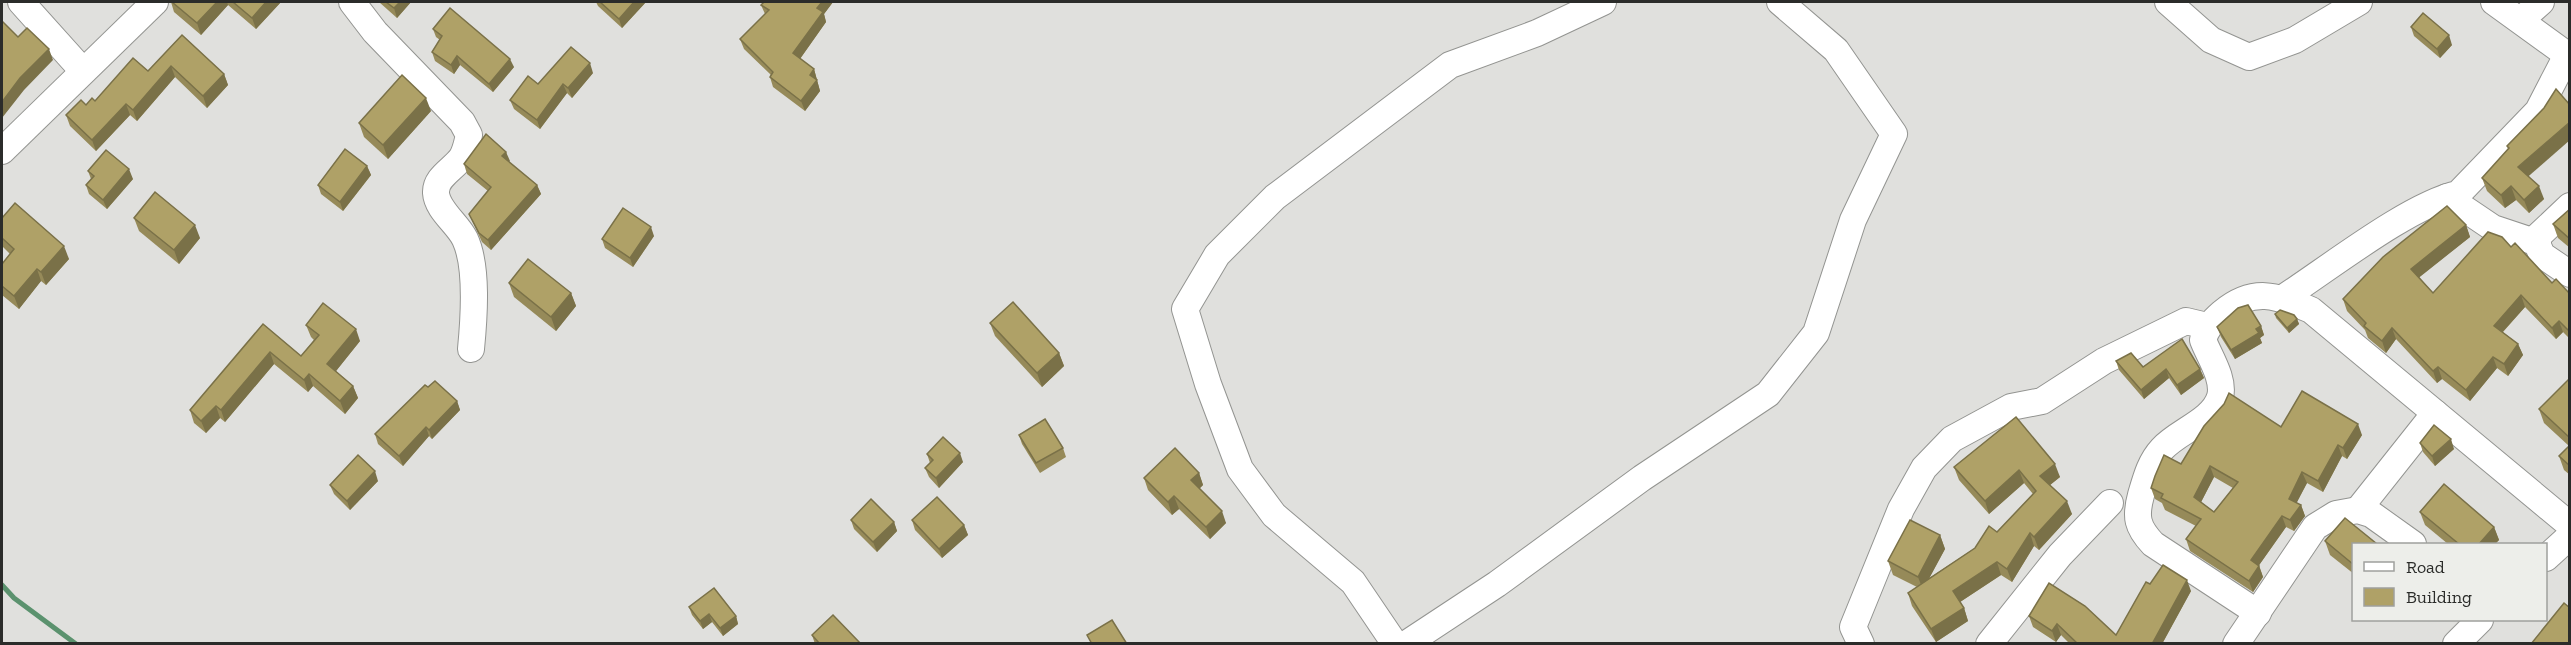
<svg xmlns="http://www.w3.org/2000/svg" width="2571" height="645" font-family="'Zilla Slab',serif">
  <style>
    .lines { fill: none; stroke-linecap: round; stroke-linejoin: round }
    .stream { stroke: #5b926e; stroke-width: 5 }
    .minor-casing { stroke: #939491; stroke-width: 28 }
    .minor { stroke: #fff; stroke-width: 26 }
    .wall { fill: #968a59; fill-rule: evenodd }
    .shaded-wall { fill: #7a7148 }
    .building { fill: #afa167; stroke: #7a7148; stroke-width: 1.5; fill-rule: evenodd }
  </style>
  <rect width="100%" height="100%" fill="#e0e0dd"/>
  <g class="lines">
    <polyline class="stream" points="2,585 14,598 76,644"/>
    <g class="minor-casing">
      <g id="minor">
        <polyline points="21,2 83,71"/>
        <path d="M 352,2 L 375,32 L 462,122 L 469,135 C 467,143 466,150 462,157 C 454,169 435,177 436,193 C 437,210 458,224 465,239 C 478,267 474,318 471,349"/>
        <polyline points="2168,2 2211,40 2249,57 2295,40 2359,2"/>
        <polyline points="2494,2 2570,57"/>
        <polyline points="2522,19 2541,2"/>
        <polyline points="2,151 155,2"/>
        <polyline points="2447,197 2493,228 2538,243"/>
        <polyline points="2570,206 2535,239 2542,255 2570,274"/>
        <path d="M 2283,298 C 2328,269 2409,205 2458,194 L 2538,111 L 2567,55"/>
        <polyline points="2358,510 2435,413"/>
        <polyline points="2546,558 2570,536"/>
        <path d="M 2258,613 L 2153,544 C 2137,527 2135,517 2141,495 C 2146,478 2150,462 2162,449 C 2178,431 2213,421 2220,397 C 2225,379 2209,356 2203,340 C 2207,327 2212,322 2222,313 C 2253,287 2276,295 2311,310 L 2570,525"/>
        <polyline points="1395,644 1353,582 1274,515 1240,469 1208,384 1185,309 1217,255 1275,197 1450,65 1537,33 1603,2"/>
        <polyline points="1406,644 1497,584 1642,478 1768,394 1816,333 1853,220 1894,134 1836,50 1780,2"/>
        <polyline points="1861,644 1853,627 1901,509 1924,468 1952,439 2011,407 2042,401 2104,361 2186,321 2207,326"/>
        <polyline points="1989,644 2060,555 2110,503"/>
        <polyline points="2236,644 2315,527 2336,514 2358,510 2371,514 2413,544"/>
        <polyline points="2456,644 2480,620"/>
      </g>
    </g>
    <use href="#minor" class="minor"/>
  </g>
  <g class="wall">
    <polygon points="171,2 281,2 256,29 228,5 201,35 174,12"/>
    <polygon points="379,2 411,2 397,18"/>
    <polygon points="596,2 646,2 622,28 598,6"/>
    <polygon points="764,2 833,2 824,14 826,22 800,59 814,69 820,91 805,111 773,87 770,77 771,75 744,49 740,39 765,14 761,5"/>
    <polygon points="2411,27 2452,45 2440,58 2414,36"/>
    <polygon points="433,29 514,67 493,92 460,65 454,74 435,61 432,52 440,40 436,37"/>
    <polygon points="182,35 224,74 228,85 207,108 175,77 137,121 130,115 96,151 70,126 66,115 95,101 148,71"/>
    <polygon points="593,73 572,98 567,93 540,129 514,109 510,100 538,84"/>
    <polygon points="431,111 388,159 364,137 359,123"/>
    <polygon points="2507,146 2544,199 2529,213 2516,200 2505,208 2487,191 2482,178 2508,149"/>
    <polygon points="506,152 509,162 537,185 541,194 491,250 482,242 469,214 488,191 467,174 464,164"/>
    <polygon points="367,166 371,175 343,211 321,194 318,185"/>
    <polygon points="88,171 133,179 107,209 89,194 86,185 91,179"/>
    <polygon points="2570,209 2570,248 2558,238 2553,224"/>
    <polygon points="2,218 69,259 46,285 41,281 19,309 2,295 2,264 10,254 2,246"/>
    <polygon points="134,218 200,238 179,264 139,231"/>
    <polygon points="2466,225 2470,237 2419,277 2433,293 2511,247 2552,283 2570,294 2570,339 2563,332 2556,339 2525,307 2503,332 2518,344 2523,355 2508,376 2497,368 2470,401 2442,379 2437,383 2396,339 2386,353 2368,338 2365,330 2347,311 2343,299"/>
    <polygon points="654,236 633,267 605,248 602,239"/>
    <polygon points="509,283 571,293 576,306 556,331 514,297"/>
    <polygon points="2275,314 2297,319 2299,324 2289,333 2276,318"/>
    <polygon points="990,323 1059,353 1064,366 1042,387 995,336"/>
    <polygon points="263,324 301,356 314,340 311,337 306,325 360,341 336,371 353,386 358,398 345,414 313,386 308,392 274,364 225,422 220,418 206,433 194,423 190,410"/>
    <polygon points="2261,326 2264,335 2260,338 2262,343 2235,359 2221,337 2217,327"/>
    <polygon points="2116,361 2143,367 2200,369 2204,378 2181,395 2169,378 2144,399 2119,370"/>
    <polygon points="2570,378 2570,475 2564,470 2559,456 2569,446 2544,423 2539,409"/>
    <polygon points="428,387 457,401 460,410 432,439 429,436 403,466 378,444 375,434"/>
    <polygon points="2016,417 2060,477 2050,485 2072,514 2039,550 2034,546 2012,582 2001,575 1960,602 1964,608 1968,621 1936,642 1912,606 1908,593 1917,587 1893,575 1888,561 1940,535 1945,549 1929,578 1975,548 1997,532 2033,494 2024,483 1989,514 1959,480 1954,467"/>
    <path d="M 2281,427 L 2362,435 L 2347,459 L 2342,456 L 2323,492 L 2307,483 L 2296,503 L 2301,505 L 2305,516 L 2294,531 L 2286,527 L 2259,565 L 2263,577 L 2253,592 L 2190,551 L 2186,539 L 2196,526 L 2165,510 L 2162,503 L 2155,499 L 2151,488 L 2181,464 ZM 2214,477 L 2233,488 L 2214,512 L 2201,502 Z"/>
    <polygon points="1019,435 1063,448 1066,457 1040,473 1022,444"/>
    <polygon points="2420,443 2454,449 2435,466 2423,452"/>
    <polygon points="927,454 963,462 939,488 929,477 925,468 930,463"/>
    <polygon points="1199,473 1203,485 1199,489 1226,523 1210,539 1179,509 1172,515 1148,490 1144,478"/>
    <polygon points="378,481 350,510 334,494 330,485"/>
    <polygon points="2420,512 2494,527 2499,540 2495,544 2448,544 2425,525"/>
    <polygon points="851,520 894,522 897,531 877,552 854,529"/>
    <polygon points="912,520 964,525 968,535 942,558 915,530"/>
    <polygon points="2325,541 2354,544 2354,574 2330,555"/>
    <polygon points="2150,584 2191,591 2162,644 2070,644 2061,635 2056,642 2033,627 2029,616 2116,635"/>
    <polygon points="689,607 736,616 738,624 723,636 712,622 703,629 692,615"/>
    <polygon points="812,635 861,644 815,644"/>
  </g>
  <g class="shaded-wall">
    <polygon points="217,2 227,2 228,5 201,35 197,23"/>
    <polygon points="266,2 281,2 256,29 252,18"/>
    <polygon points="400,2 411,2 397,18 394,8"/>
    <polygon points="634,2 646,2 622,28 619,19"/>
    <polygon points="822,2 833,2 824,14 826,22 797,63 793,53 817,8"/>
    <polygon points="2449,35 2452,45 2440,58 2437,49"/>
    <polygon points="49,49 53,60 24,90 2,118 2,102 20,78"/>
    <polygon points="457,56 460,65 454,74 451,65"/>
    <polygon points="510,59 514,67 493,92 489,84"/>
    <polygon points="590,63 593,73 572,98 568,88"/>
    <polygon points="171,66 175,77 137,121 133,110"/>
    <polygon points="814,69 820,91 805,111 801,101 810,75"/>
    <polygon points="224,74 228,85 207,108 203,96"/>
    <polygon points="563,84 567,93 540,129 537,120"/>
    <polygon points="426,98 431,111 388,159 383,145"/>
    <polygon points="126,104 130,115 96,151 92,140"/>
    <polygon points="2570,122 2570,140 2523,181 2518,167"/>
    <polygon points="506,152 510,161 506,165 502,156"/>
    <polygon points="367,166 371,175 343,211 340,202"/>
    <polygon points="129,169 133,179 107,209 103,200"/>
    <polygon points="537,185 541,194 491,250 488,240"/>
    <polygon points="2511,186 2516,200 2505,208 2501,195"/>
    <polygon points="2539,186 2544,199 2529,213 2524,200"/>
    <polygon points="195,225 200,238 179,264 174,250"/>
    <polygon points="2466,225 2470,237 2416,280 2411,269"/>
    <polygon points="651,227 654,236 633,267 630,258"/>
    <polygon points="64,246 69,259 46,285 41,272"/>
    <polygon points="37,269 41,281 19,309 14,296"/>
    <polygon points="571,293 576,306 556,331 551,317"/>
    <polygon points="2521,295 2525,307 2498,337 2494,326"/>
    <polygon points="2297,319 2299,324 2289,333 2287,328"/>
    <polygon points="2559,321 2563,332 2556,339 2552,328"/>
    <polygon points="2261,326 2264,335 2260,338 2262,343 2235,359 2231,350"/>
    <polygon points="2392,328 2396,339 2386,353 2382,341"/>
    <polygon points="356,329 360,341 332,376 327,364"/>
    <polygon points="2518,344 2523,355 2508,376 2504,364"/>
    <polygon points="270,352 274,364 225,422 221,410"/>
    <polygon points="1059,353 1064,366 1042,387 1037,373"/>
    <polygon points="2493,357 2497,368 2470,401 2466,390"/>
    <polygon points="2438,367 2442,379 2437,383 2433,371"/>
    <polygon points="2166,369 2169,378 2144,399 2141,390"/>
    <polygon points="2200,369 2204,378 2181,395 2177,385"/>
    <polygon points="309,374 313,386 308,392 304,380"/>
    <polygon points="353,386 358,398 345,414 340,401"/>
    <polygon points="457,401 460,410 432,439 429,430"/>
    <polygon points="216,406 220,418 206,433 201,421"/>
    <polygon points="2358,424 2362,435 2347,459 2343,448"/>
    <polygon points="426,427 429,436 403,466 399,456"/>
    <polygon points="2451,439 2454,449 2435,466 2432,456"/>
    <polygon points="2338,445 2342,456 2323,492 2318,481"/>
    <polygon points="960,453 963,462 939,488 936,478"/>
    <polygon points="2055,464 2060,477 2045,489 2040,476"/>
    <polygon points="2210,466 2214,477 2198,508 2194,497"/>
    <polygon points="2019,470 2024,483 1989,514 1985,501"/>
    <polygon points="375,471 378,481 350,510 347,501"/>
    <polygon points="2302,472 2307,483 2293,510 2289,499"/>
    <polygon points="1199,473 1203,485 1195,493 1191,480"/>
    <polygon points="1174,496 1179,509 1172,515 1168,502"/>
    <polygon points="2067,501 2072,514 2039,550 2034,537"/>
    <polygon points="2301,505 2305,516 2294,531 2290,520"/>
    <polygon points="1222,511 1226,523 1210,539 1206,527"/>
    <polygon points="2282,516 2286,527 2255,571 2251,560"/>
    <polygon points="894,522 897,531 877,552 873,542"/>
    <polygon points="964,525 968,535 942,558 939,549"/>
    <polygon points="2494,527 2499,540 2495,544 2479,544"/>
    <polygon points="2030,533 2034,546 2012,582 2007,569"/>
    <polygon points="1940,535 1945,549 1923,590 1918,577"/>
    <polygon points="1997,562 2001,575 1957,604 1953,591"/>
    <polygon points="2259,566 2263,577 2253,592 2249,581"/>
    <polygon points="2187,580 2191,591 2162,644 2152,644"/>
    <polygon points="1964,608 1968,621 1936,642 1931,629"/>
    <polygon points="709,614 712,622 703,629 700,621"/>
    <polygon points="736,616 738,624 723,636 720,628"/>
    <polygon points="2057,624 2061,635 2056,642 2052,631"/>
  </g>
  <g class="building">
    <polygon points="172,2 217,2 197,23"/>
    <polygon points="233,2 266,2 252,18"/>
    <polygon points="386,2 400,2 394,8"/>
    <polygon points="600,2 634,2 619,19"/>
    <polygon points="764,2 822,2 817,8 823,12 793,53 814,69 810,75 817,80 801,101 770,77 773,72 740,39 769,10 761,5"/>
    <polygon points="450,8 510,59 489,84 457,56 451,65 432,52 442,36 433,29"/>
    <polygon points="2423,13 2449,35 2437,49 2411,27"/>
    <polygon points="2,21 18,37 27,28 49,49 20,78 2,102"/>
    <polygon points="182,35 224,74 203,96 171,66 133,110 126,104 92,140 66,115 81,100 86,105 92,98 95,101 133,58 148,71"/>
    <polygon points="571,47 590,63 568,88 563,84 537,120 510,100 528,76 538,84"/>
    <polygon points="402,75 426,98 383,145 359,123"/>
    <polygon points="2556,89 2570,105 2570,122 2518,167 2539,186 2524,200 2511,186 2501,195 2482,178 2509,148 2507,146 2544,108"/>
    <polygon points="486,134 506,152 502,156 537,185 488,240 479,233 469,214 491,187 464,164"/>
    <polygon points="345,149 367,166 340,202 318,185"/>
    <polygon points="106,150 129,169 103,200 86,185 94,176 88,171"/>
    <polygon points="155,192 195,225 174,250 134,218"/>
    <polygon points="15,203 64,246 41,272 37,269 14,296 2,286 2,264 14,249 2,238 2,218"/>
    <polygon points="2447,206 2466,225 2411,269 2433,293 2488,232 2502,237 2511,247 2515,243 2552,283 2556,279 2570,294 2570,332 2559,321 2552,328 2521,295 2494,326 2518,344 2504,364 2493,357 2466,390 2438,367 2433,371 2392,328 2382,341 2364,326 2366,323 2343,299 2383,257"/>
    <polygon points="623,208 651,227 630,258 602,239"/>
    <polygon points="2570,209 2570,239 2553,224"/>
    <polygon points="528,259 571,293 551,317 509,283"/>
    <polygon points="1013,302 1059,353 1037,373 990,323"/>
    <polygon points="323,303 356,329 327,364 353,386 340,401 309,374 304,380 270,352 221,410 216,406 201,421 190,410 263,324 301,356 319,335 306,325"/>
    <polygon points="2248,305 2261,326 2256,329 2259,333 2231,350 2217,327 2238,308"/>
    <polygon points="2280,310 2294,315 2297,319 2287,328 2275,314"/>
    <polygon points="2182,339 2200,369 2177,385 2166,369 2141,390 2116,361 2131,353 2143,367"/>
    <polygon points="2570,378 2570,438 2539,409"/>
    <polygon points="435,381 457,401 429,430 426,427 399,456 375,434 425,385 428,387"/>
    <path d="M 2302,391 L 2358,424 L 2343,448 L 2338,445 L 2318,481 L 2302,472 L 2289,499 L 2301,505 L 2290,520 L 2282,516 L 2251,560 L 2259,566 L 2249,581 L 2186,539 L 2201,519 L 2161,498 L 2163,494 L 2151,488 L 2155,476 L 2164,455 L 2181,464 L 2204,426 L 2224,404 L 2229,393 L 2281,427 ZM 2210,466 L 2238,482 L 2214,512 L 2194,497 Z"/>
    <polygon points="2016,417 2055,464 2040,476 2067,501 2034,537 2030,533 2007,569 1997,562 1953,591 1964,608 1931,629 1908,593 1975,548 1989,526 1997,532 2036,491 2019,470 1985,501 1954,467"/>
    <polygon points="1045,419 1063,448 1036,463 1019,435"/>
    <polygon points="2434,425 2451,439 2432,456 2420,443"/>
    <polygon points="943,437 960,453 936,478 925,468 933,460 927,454"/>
    <polygon points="2570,445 2570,466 2559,456"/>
    <polygon points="1175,448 1199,473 1191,480 1222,511 1206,527 1174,496 1168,502 1144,478"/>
    <polygon points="358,455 375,471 347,501 330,485"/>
    <polygon points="2444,484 2494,527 2479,544 2459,544 2420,512"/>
    <polygon points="937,497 964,525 939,549 912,520"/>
    <polygon points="871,499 894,522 873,542 851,520"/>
    <polygon points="2345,518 2377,544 2354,544 2354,565 2325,541"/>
    <polygon points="1910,520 1940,535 1918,577 1888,561"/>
    <polygon points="2163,565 2187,580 2152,644 2078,644 2057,624 2052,631 2029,616 2049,583 2085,606 2116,635 2146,582 2150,584"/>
    <polygon points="714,588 736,616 720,628 709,614 700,621 689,607"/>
    <polygon points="2564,603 2570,608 2570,644 2531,644"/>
    <polygon points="833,615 861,644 820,644 812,635"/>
    <polygon points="1112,620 1127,644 1092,644 1087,635"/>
  </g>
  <rect width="2571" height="645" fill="none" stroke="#2b2c2a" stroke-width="6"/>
  <rect x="2352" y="543" width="195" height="78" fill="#edeeea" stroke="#9fa09d" stroke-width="1.5"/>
  <rect x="2364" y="562" width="30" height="9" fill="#ffffff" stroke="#9fa09d" stroke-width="1.5"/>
  <text x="2406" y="573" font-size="18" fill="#2b2c2a">Road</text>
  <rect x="2364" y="588" width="30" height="18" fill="#afa167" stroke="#9fa09d" stroke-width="1.5"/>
  <text x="2406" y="603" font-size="18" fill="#2b2c2a">Building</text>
</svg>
